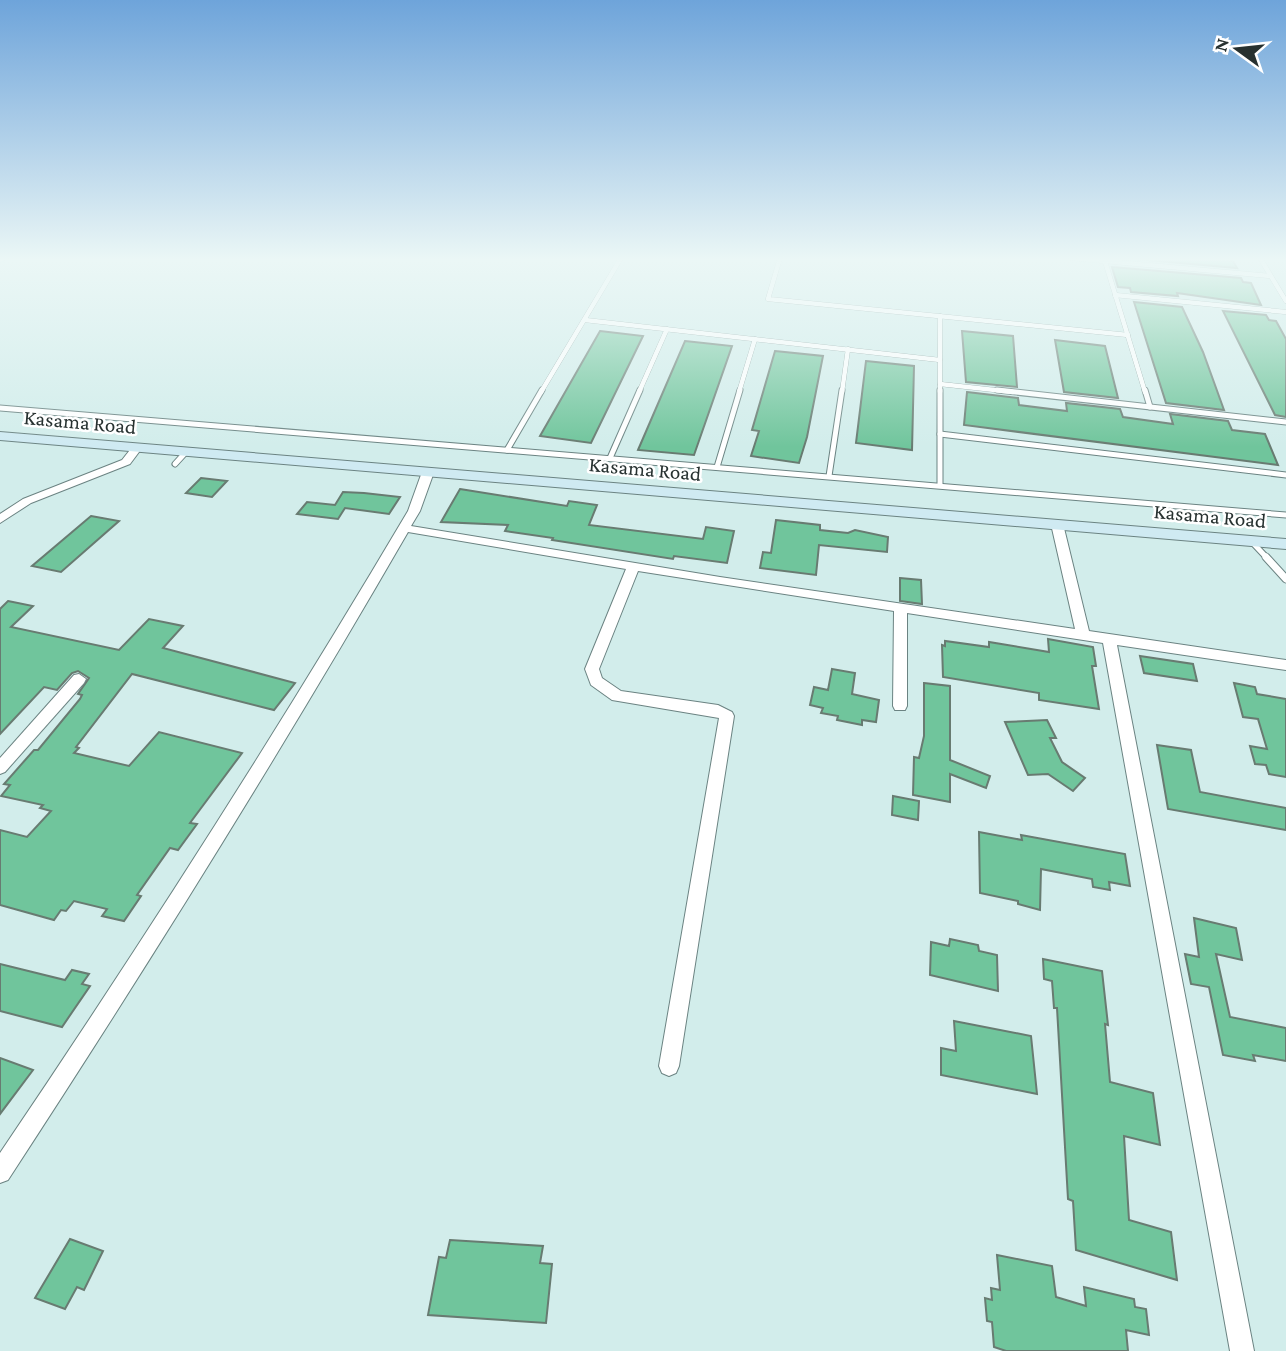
<svg xmlns="http://www.w3.org/2000/svg" width="1286" height="1351" font-family="'Crimson Pro',serif">
  <style>
    .building { fill: #70c59c; stroke: #687b71; stroke-width: 2 }
    .lines { fill: none; stroke-linecap: round; stroke-linejoin: round }
    .lane-far2-casing { stroke: #6b8382; stroke-width: 5 }
    .lane-far1-casing { stroke: #6b8382; stroke-width: 7 }
    .lane-casing { stroke: #6b8382; stroke-width: 9 }
    .street-casing { stroke: #6b8382; stroke-width: 2 }
    .secondary-casing { stroke: #6b8382; stroke-width: 2 }
    .lane-far2 { stroke: #fff; stroke-width: 4.5 }
    .lane-far1 { stroke: #fff; stroke-width: 5 }
    .lane { stroke: #fff; stroke-width: 7 }
    .street { fill: #fff; fill-rule: evenodd }
    .secondary { fill: #cfeaf2; fill-rule: evenodd }
    .labels { text-anchor: middle; dominant-baseline: central; stroke-width: 5; stroke-linejoin: round; paint-order: stroke }
    .street-label { font-size: 21px; fill: #273130; stroke: #fff }
  </style>
  <rect width="100%" height="100%" fill="#d2edeb"/>
  <g class="building">
    <polygon points="1125,258 1204,258 1233,261 1237,268"/>
    <polygon points="1112,267 1241,278 1243,282 1251,283 1261,305 1177,293 1178,296 1131,292 1130,288 1118,287"/>
    <polygon points="1134,302 1182,307 1203,352 1224,410 1166,403"/>
    <polygon points="1223,311 1266,315 1269,320 1276,321 1286,339 1286,417 1275,415"/>
    <polygon points="600,331 643,336 591,443 540,436"/>
    <polygon points="962,331 1013,336 1017,387 966,382"/>
    <polygon points="1055,340 1105,346 1118,398 1064,392"/>
    <polygon points="685,341 732,346 694,455 638,450"/>
    <polygon points="775,351 823,356 807,437 799,463 751,456 759,431 752,430"/>
    <polygon points="866,361 914,366 912,450 856,443"/>
    <polygon points="967,392 1018,398 1019,405 1067,411 1066,403 1120,409 1123,417 1173,424 1170,414 1228,421 1232,430 1265,434 1278,465 964,425"/>
    <polygon points="201,478 227,481 212,497 186,493"/>
    <polygon points="460,489 567,506 569,501 597,505 589,525 703,539 706,527 734,531 727,563 674,556 673,559 552,540 553,538 505,531 508,525 441,522"/>
    <polygon points="343,492 364,493 400,497 389,514 345,508 338,519 297,514 307,502 335,505"/>
    <polygon points="91,516 119,521 61,572 32,566"/>
    <polygon points="776,520 820,525 820,530 848,533 855,530 888,537 887,552 819,545 816,575 760,568 763,552 771,553"/>
    <polygon points="900,578 921,580 922,604 900,601"/>
    <polygon points="8,601 33,606 11,627 119,650 149,619 183,626 163,648 295,683 274,710 132,674 76,747 79,748 74,753 129,766 159,732 242,753 190,823 197,824 178,850 170,848 137,895 141,896 124,921 102,916 107,909 74,901 66,911 61,910 54,920 0,905 0,830 27,837 51,811 40,808 43,805 1,796 10,785 4,784 34,750 38,750 80,699 82,695 78,694 89,678 78,671 72,673 57,690 44,687 0,734 0,609"/>
    <polygon points="1048,639 1093,647 1096,666 1092,666 1099,709 1039,700 1039,693 943,677 942,645 945,646 945,641 989,647 989,642 1049,652"/>
    <polygon points="1140,656 1193,664 1197,681 1144,673"/>
    <polygon points="832,669 855,673 852,694 879,700 876,722 862,720 862,725 837,720 838,716 821,713 823,708 810,705 814,687 828,690"/>
    <polygon points="924,683 950,686 950,760 990,776 986,788 950,774 950,802 913,795 914,757 919,758 924,736"/>
    <polygon points="1234,683 1255,687 1257,694 1286,699 1286,777 1269,774 1266,765 1255,764 1250,746 1267,749 1258,719 1243,717"/>
    <polygon points="1047,720 1056,738 1050,738 1062,762 1085,778 1073,791 1048,774 1028,775 1005,722"/>
    <polygon points="1157,745 1191,750 1200,792 1286,808 1286,830 1168,809"/>
    <polygon points="893,796 919,801 918,820 892,815"/>
    <polygon points="979,832 1022,840 1021,835 1125,854 1130,886 1109,882 1110,890 1093,887 1092,879 1041,869 1040,910 1018,904 1018,901 980,893"/>
    <polygon points="1194,918 1236,928 1242,960 1216,954 1230,1017 1286,1028 1286,1061 1253,1055 1255,1061 1223,1055 1209,987 1191,984 1185,954 1199,957"/>
    <polygon points="950,939 978,945 979,951 997,955 998,991 930,975 931,942 949,946"/>
    <polygon points="1043,959 1102,971 1108,1025 1105,1024 1110,1082 1153,1093 1160,1145 1124,1136 1129,1220 1171,1232 1177,1280 1076,1250 1073,1201 1068,1199 1057,1008 1054,1008 1052,981 1044,979"/>
    <polygon points="0,964 65,980 72,970 89,974 82,984 90,986 62,1027 0,1011"/>
    <polygon points="954,1021 1031,1036 1037,1094 941,1075 941,1048 956,1051"/>
    <polygon points="0,1058 33,1070 0,1114"/>
    <polygon points="70,1239 103,1251 84,1290 77,1287 65,1309 35,1298"/>
    <polygon points="450,1240 543,1246 540,1263 552,1264 546,1323 428,1315 439,1257 446,1258"/>
    <polygon points="997,1255 1052,1266 1056,1297 1086,1306 1084,1287 1134,1299 1135,1307 1146,1309 1149,1335 1126,1330 1128,1351 1006,1351 994,1347 992,1322 987,1321 985,1298 992,1300 991,1288 1000,1290"/>
  </g>
  <g class="lines">
    <g class="lane-far2-casing">
      <g id="lane-far2">
        <polyline points="780,258 768,299 1128,335"/>
        <polyline points="1071,258 1270,276"/>
        <polyline points="1104,258 1145,392"/>
        <polyline points="1260,258 1286,301"/>
        <polyline points="0,260 4,258"/>
        <polyline points="1115,295 1286,312"/>
        <polyline points="940,316 940,392"/>
        <polyline points="585,320 940,360"/>
        <polyline points="940,384 1013,392"/>
        <polyline points="541,392 621,258"/>
        <polyline points="639,392 667,329"/>
        <polyline points="739,392 755,339"/>
        <polyline points="842,392 848,349"/>
      </g>
    </g>
    <g class="lane-far1-casing">
      <g id="lane-far1">
        <polyline points="940,390 940,485"/>
        <polyline points="997,390 1286,422"/>
        <polyline points="1145,390 1150,407"/>
        <polyline points="0,408 1286,515"/>
        <polyline points="940,434 1286,475"/>
        <polyline points="507,450 542,390"/>
        <polyline points="610,458 640,390"/>
        <polyline points="175,464 186,452"/>
        <polyline points="717,467 740,390"/>
        <polyline points="829,476 842,390"/>
        <polyline points="1252,542 1267,558"/>
      </g>
    </g>
    <g class="lane-casing">
      <polyline id="lane" points="1266,557 1286,579"/>
    </g>
    <g class="street-casing">
      <g id="street">
        <polygon points="137,445 142,448 130,464 31,503 0,523 0,514 23,499 122,460 133,446"/>
        <path d="M 428,469 L 434,472 L 420,511 L 411,526 L 720,577 L 1075,629 L 1051,524 L 1057,520 L 1063,524 L 1089,631 L 1286,660 L 1286,670 L 1117,645 L 1254,1351 L 1230,1351 L 1103,643 L 907,613 L 907,706 L 905,710 L 895,710 L 893,706 L 894,611 L 638,571 L 599,669 L 602,678 L 621,691 L 718,705 L 732,712 L 734,716 L 679,1066 L 676,1073 L 669,1076 L 662,1073 L 659,1066 L 719,718 L 612,700 L 591,685 L 585,669 L 626,569 L 408,532 C 281,752 147,967 8,1180 L 0,1183 L 0,1153 C 142,943 279,729 408,511 L 422,472 Z"/>
        <polygon points="79,674 86,679 84,683 5,772 0,774 0,758 74,675"/>
      </g>
    </g>
    <g class="secondary-casing">
      <polygon id="secondary" points="0,432 1286,539 1286,549 0,440"/>
    </g>
    <use href="#lane-far2" class="lane-far2"/>
    <use href="#lane-far1" class="lane-far1"/>
    <use href="#lane" class="lane"/>
    <use href="#street" class="street"/>
    <use href="#secondary" class="secondary"/>
  </g>
  <linearGradient id="sky" x2="0" y2="1"><stop stop-color="#6ea4da"/><stop offset="0.58" stop-color="#ebf7f6"/><stop offset="1" stop-color="#ebf7f6" stop-opacity="0"/></linearGradient>
  <rect width="1286" height="447" fill="url(#sky)"/>
  <g class="labels">
    <g class="street-label">
      <text transform="translate(80 422) rotate(5)">Kasama Road</text>
      <text transform="translate(645 469) rotate(5)">Kasama Road</text>
      <text transform="translate(1210 516) rotate(5)">Kasama Road</text>
    </g>
  </g>
  <g transform="translate(1237 49) rotate(285)" stroke="#ffffff" stroke-width="5" paint-order="stroke">
  <path d="M0-5L12 26L0 18L-12 26Z" fill="#273130"/>
  <text y="-10" font-size="19" font-weight="bold" text-anchor="middle" fill="#273130">N</text>
  </g>
</svg>
